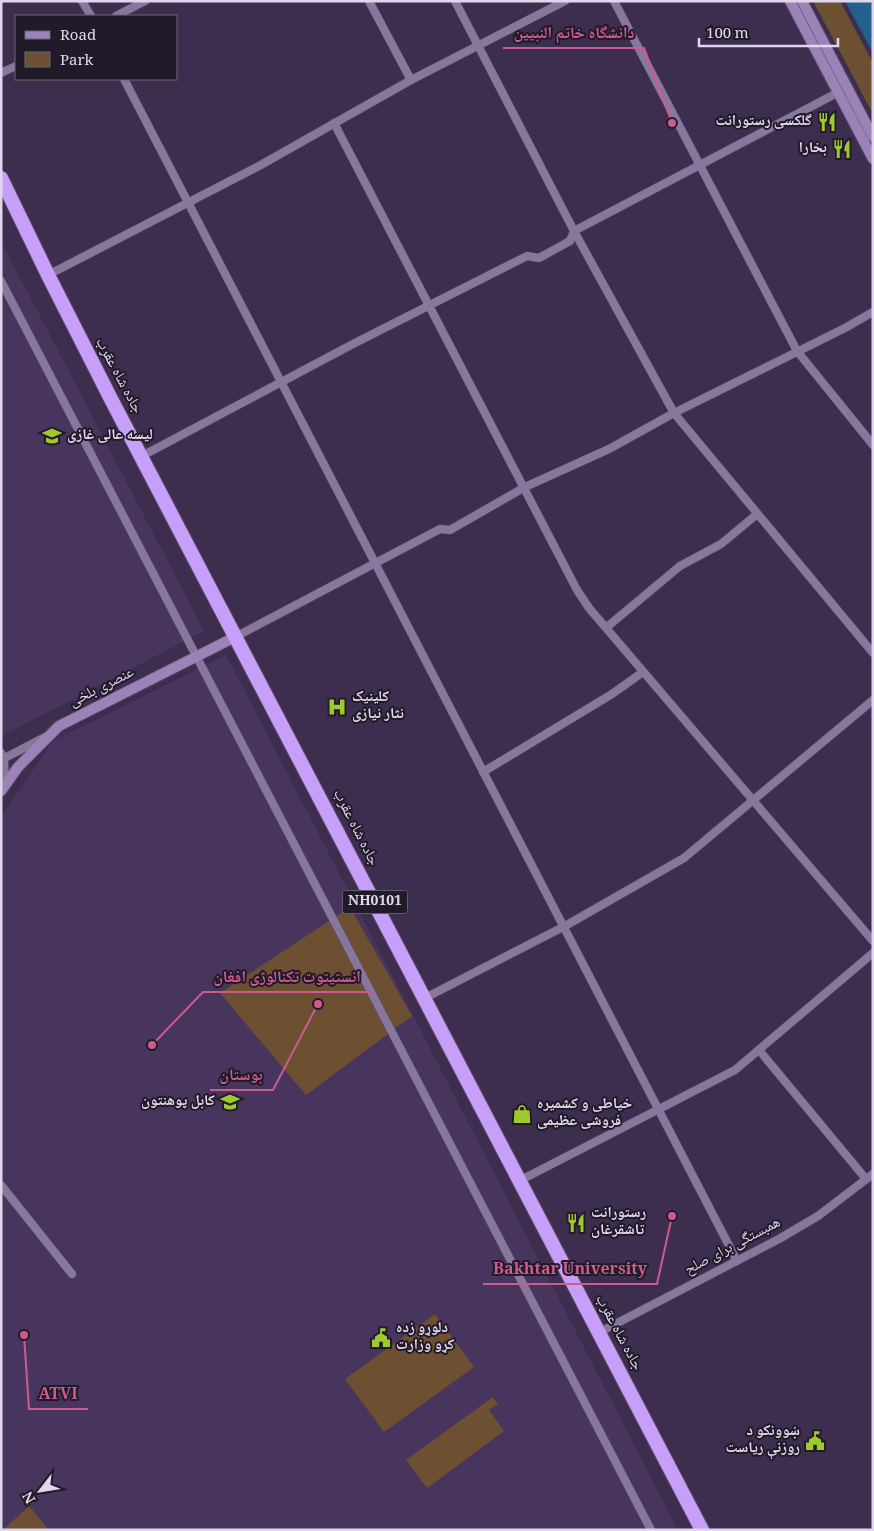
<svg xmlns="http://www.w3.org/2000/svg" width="874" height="1531" font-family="Georgia,'Noto Naskh Arabic',serif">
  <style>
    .built { fill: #48355d }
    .green { fill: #6d4f32 }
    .water { fill: #24608c }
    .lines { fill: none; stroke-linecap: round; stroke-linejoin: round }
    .street-casing { stroke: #594b68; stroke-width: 9 }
    .secondary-casing { stroke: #594b68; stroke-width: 12 }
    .highway-casing { stroke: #594b68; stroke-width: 16 }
    .street { stroke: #88779d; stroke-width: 8 }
    .secondary { stroke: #9b83b8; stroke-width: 10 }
    .highway { stroke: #c79ef8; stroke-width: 14 }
    .labels { text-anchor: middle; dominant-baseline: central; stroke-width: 4; stroke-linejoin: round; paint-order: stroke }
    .shield { fill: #211a29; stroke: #a79eb2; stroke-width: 1 }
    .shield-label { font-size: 14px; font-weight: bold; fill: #e0d7ec }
    .poi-label { font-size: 15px; font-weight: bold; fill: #e0d7ec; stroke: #211a29; text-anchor: start }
    .street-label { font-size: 15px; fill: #e0d7ec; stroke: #211a29 }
    .leader { fill: none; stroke: #cc5b8e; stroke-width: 2 }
    .callout-dot { fill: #cc5b8e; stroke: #211a29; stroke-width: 2 }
    .callout-label { font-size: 16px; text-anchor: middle; font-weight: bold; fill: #cc5b8e; stroke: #211a29; stroke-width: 4; stroke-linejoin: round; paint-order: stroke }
  </style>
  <rect width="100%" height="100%" fill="#3d2e4f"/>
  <g class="built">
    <polygon points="1,241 204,631 2,736 1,734"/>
    <polygon points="226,655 422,1033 678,1530 1,1530 1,817 53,741"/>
  </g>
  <g class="green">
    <polygon points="813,1 840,1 873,63 873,114"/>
    <polygon points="350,907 412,1016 306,1095 220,993"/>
    <polygon points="435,1314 474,1367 384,1432 345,1379"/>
    <polygon points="493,1397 498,1404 489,1410 504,1431 427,1488 406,1460"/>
    <polygon points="29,1506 49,1530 3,1530"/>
  </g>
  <polygon class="water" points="845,1 871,1 873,5 873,53"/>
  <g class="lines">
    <g class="street-casing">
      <g id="street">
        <polyline points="82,1 91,16"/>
        <polyline points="369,1 411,80"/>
        <polyline points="455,1 574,231 674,413 873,653"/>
        <polyline points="614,1 797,351 873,445"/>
        <polyline points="116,16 145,1"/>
        <polyline points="1,73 16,66"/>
        <polyline points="124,79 737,1261"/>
        <polyline points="334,123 577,590 589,608 873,941"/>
        <polyline points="48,275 259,166 411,80 565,1"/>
        <polyline points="1,281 651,1530"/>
        <polyline points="142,456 353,344 527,256 539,258 570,241 574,231 837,93"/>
        <polyline points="607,627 680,566 721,544 756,515"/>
        <polyline points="237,636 440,529 450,530 525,487 609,449 674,413 845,328 873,312"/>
        <polyline points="1,753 4,758 5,785"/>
        <polyline points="1,760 45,737"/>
        <polyline points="483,772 612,694 643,672"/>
        <polyline points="425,998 565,926 684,858 873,700"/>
        <polyline points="759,1050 866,1179"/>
        <polyline points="519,1181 735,1070 873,953"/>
        <polyline points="1,1185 72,1274"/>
        <polyline points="600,1332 779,1239 818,1216 873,1174"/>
      </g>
    </g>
    <g class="secondary-casing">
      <g id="secondary">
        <polyline points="790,1 873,159"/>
        <polyline points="802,1 873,137"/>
        <polyline points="1,791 18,767 59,726 237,636"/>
      </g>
    </g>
    <g class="highway-casing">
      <polyline id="highway" points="1,178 48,275 112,401 702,1530"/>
    </g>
    <use href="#street" class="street"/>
    <use href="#secondary" class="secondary"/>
    <use href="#highway" class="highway"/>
  </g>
  <defs>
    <g id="restaurant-bare" transform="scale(1.5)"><path d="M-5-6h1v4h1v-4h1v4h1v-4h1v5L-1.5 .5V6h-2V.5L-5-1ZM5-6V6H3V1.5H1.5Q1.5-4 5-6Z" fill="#9eca2e" stroke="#211a29" stroke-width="2.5" paint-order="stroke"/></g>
    <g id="university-bare" transform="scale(1.5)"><path d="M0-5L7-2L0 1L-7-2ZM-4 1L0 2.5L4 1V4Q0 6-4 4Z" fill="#9eca2e" stroke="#211a29" stroke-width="2.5" paint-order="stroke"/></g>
    <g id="hospital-bare" transform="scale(1.5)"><path d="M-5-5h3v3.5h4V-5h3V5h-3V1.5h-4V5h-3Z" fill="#9eca2e" stroke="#211a29" stroke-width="2.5" paint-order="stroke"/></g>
    <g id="shop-bare" transform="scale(1.5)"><path d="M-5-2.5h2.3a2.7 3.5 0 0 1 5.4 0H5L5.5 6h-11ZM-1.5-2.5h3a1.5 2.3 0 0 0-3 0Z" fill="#9eca2e" stroke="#211a29" stroke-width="2.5" paint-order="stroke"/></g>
    <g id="civic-bare" transform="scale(1.5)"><path d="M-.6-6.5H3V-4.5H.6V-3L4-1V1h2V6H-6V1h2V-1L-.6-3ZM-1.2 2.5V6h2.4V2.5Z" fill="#9eca2e" stroke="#211a29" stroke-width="2.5" paint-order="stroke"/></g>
  </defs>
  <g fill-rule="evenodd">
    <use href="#restaurant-bare" x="827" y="122"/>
    <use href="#restaurant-bare" x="842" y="149"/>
    <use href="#university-bare" x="52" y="436"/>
    <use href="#hospital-bare" x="337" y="707"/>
    <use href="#university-bare" x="230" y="1102"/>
    <use href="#shop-bare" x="522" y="1114"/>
    <use href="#restaurant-bare" x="576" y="1223"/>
    <use href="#civic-bare" x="381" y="1338"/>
    <use href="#civic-bare" x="815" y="1441"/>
  </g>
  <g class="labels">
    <rect class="shield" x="342.5" y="890.5" width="65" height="23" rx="4"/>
    <g class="shield-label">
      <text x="375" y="902">NH0101</text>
    </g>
    <g class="poi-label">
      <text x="812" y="122" text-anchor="end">گلکسی رستورانت</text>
      <text x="827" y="149" text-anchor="end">بخارا</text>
      <text x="67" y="436">لیسه عالی غازی</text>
      <text x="352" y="698">کلینیک<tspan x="352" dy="17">نثار نیازی</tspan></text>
      <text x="215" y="1102" text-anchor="end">کابل پوهنتون</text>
      <text x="537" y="1105">خیاطی و کشمیره<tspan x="537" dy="17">فروشی عظیمی</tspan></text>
      <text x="591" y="1214">رستورانت<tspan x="591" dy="17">تاشقرغان</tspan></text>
      <text x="396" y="1329">دلوړو زده<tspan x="396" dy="17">کړو وزارت</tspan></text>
      <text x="800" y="1432" text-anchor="end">ښوونکو د<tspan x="800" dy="17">روزنې رياست</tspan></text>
    </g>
    <g class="street-label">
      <text transform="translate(118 376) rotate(62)">جاده شاه عقرب</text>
      <text transform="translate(102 688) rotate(-27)">عنصری بلخی</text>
      <text transform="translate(355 828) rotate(63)">جاده شاه عقرب</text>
      <text transform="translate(733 1247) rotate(-28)">همبستگی برای صلح</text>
      <text transform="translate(618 1333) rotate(62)">جاده شاه عقرب</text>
    </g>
  </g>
  <path class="leader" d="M672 123L644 48H503M152 1045L203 992H371M318 1004L273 1090H210M672 1216L657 1284H483M24 1335L29 1409H88"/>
  <g class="callout-dot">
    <circle cx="672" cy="123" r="5"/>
    <circle cx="152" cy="1045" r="5"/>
    <circle cx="318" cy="1004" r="5"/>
    <circle cx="672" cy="1216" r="5"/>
    <circle cx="24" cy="1335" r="5"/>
  </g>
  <g class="callout-label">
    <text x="574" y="38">دانشگاه خاتم النبیین</text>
    <text x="287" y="982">انستیتوت تکنالوژی افغان</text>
    <text x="241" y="1080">بوستان</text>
    <text x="570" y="1274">Bakhtar University</text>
    <text x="58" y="1399">ATVI</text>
  </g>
  <rect width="874" height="1531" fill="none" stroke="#e0d7ec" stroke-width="5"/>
  <rect x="15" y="15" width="162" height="65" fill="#211a29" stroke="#6d6677"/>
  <rect x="25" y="31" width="25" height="8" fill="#9b83b8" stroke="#6d6677"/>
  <text x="60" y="40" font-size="15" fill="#e0d7ec">Road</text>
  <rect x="25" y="52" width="25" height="15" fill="#6d4f32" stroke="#6d6677"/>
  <text x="60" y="65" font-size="15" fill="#e0d7ec">Park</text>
  <g transform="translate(40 1491) rotate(239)" stroke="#211a29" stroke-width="4" paint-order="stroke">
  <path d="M0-4L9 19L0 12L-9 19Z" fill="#e0d7ec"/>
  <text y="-8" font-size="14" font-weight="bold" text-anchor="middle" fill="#e0d7ec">N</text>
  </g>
  <path d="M699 38v8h139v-8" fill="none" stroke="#e0d7ec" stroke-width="2.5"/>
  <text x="706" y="38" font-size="15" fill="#e0d7ec" stroke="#211a29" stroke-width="4" paint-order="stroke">100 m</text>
</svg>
